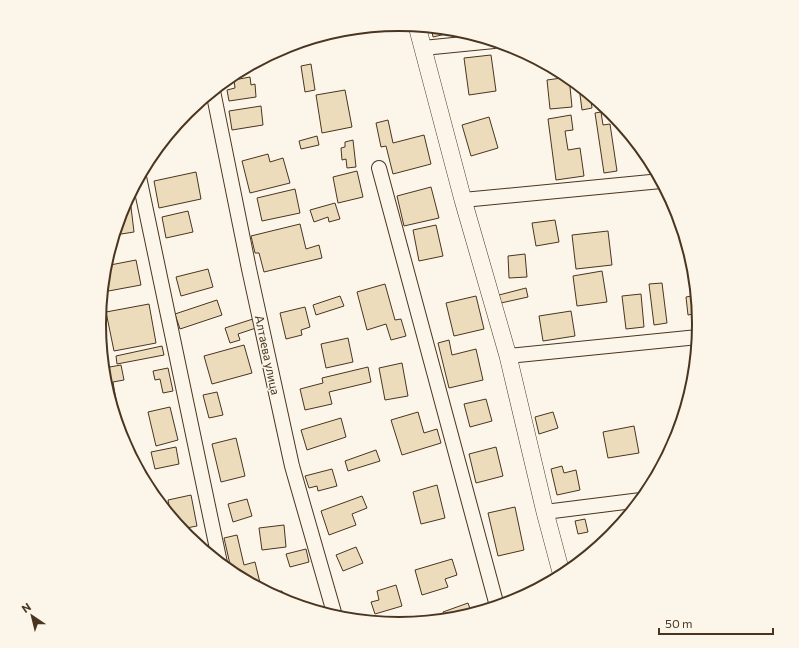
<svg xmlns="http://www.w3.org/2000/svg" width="799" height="648" font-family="Commissioner,sans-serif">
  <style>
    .building { fill: #ecdcbc; stroke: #4a3520 }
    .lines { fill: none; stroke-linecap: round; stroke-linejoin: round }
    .minor-casing { stroke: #4a3520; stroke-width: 16 }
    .tertiary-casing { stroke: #4a3520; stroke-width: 18 }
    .minor { stroke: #fbf6e9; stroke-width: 14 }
    .tertiary { stroke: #fbf6e9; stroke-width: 17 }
    .labels { text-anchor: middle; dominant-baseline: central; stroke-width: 3; stroke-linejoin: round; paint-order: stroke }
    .street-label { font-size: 12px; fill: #4a3520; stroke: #fbf6e9 }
    .rim { fill: none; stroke: #4a3520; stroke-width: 2 }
  </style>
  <rect width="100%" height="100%" fill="#fbf6e9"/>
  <g class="building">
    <polygon points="431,27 445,29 446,34 433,37"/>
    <polygon points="491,55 496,91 469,95 464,58"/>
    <polygon points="311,64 315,90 305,92 301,66"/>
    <polygon points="250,77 251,85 255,84 256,97 229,101 227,90 235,88 234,80"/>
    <polygon points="569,77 572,107 550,109 547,80"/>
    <polygon points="579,87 582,87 590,94 592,108 582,110"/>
    <polygon points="345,90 352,127 322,133 316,95"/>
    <polygon points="261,106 263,125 232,130 229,111"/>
    <polygon points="601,112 603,125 610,124 617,171 604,173 595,113"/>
    <polygon points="571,115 573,130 565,131 568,150 580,148 584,176 556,180 548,119"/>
    <polygon points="489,117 498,148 471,156 462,125"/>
    <polygon points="388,120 393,143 424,135 431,164 393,174 386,146 381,147 376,123"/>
    <polygon points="317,136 319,145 301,149 299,141"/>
    <polygon points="353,140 356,167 347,168 346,159 342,160 341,148 345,147 345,142"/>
    <polygon points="268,154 270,162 283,158 290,183 250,193 242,161"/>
    <polygon points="357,171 363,197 338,203 333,177"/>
    <polygon points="196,172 201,199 159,208 154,181"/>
    <polygon points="431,187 439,218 404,226 397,196"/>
    <polygon points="295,189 300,213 262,221 257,198"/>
    <polygon points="335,203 340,219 329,222 328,217 314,222 310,210"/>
    <polygon points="131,207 134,232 115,235 123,208"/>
    <polygon points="188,211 193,232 166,238 162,217"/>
    <polygon points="555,220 559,242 536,246 532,223"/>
    <polygon points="300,224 306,249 319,245 322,258 264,272 259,253 255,253 251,236"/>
    <polygon points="436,225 443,256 419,261 413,230"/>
    <polygon points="608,231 612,265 576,269 572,235"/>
    <polygon points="525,254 527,277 509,278 508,256"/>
    <polygon points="136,260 141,285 103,292 105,266"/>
    <polygon points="208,269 213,287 181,296 176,277"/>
    <polygon points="602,271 607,302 577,306 573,276"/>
    <polygon points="662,283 667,323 654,325 649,284"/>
    <polygon points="385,284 395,320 401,319 406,336 391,340 386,324 367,330 357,292"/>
    <polygon points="526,288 528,297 501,303 499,295"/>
    <polygon points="641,294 644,327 626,329 622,296"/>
    <polygon points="697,295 698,313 688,315 686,297"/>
    <polygon points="340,296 344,306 316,315 313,305"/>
    <polygon points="476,296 484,329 454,336 446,303"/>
    <polygon points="217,300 222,315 180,329 175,314"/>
    <polygon points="149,304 156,343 114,351 106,312"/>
    <polygon points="305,307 310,327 301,330 302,335 286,339 280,313"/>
    <polygon points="571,311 575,336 543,341 539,316"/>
    <polygon points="256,318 259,327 238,334 240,340 230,343 225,328"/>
    <polygon points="348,338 353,362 326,368 321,344"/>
    <polygon points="449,340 452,355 476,349 483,380 449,388 438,343"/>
    <polygon points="244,345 252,373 212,384 204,356"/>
    <polygon points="162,346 164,355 117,364 116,356"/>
    <polygon points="402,363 408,396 385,400 379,368"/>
    <polygon points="121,365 124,380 113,382 116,400 111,401 105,382 104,368"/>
    <polygon points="368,367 371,382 329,392 332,404 305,410 300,389 323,383 322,378"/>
    <polygon points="168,368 173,391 163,393 160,379 155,380 153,371"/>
    <polygon points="694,382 694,383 689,397 688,383"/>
    <polygon points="217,392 223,415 209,418 203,395"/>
    <polygon points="486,399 492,421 470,427 464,404"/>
    <polygon points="170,407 178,440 156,446 148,412"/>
    <polygon points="418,412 424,433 437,429 441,443 402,455 391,420"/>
    <polygon points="553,412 558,428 539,434 535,417"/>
    <polygon points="341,418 346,437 307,450 301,430"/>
    <polygon points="634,426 639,453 608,458 603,432"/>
    <polygon points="236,438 245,476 221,482 212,444"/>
    <polygon points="176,447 179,464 155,469 151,452"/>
    <polygon points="496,447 503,476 476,483 469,454"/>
    <polygon points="376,450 380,461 348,471 345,461"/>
    <polygon points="562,466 564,473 576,470 580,490 557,495 551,469"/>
    <polygon points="332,469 337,486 318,491 317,486 309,488 305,476"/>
    <polygon points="437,485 445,518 421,524 413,492"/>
    <polygon points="161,495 163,505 162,505 155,496"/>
    <polygon points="191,495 197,526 181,529 171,516 168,500"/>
    <polygon points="362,496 367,508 352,514 356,525 329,535 321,511"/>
    <polygon points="247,499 252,516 233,522 228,504"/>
    <polygon points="515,507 524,550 498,556 488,513"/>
    <polygon points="585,519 588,532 578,534 575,521"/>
    <polygon points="284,525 286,547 262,550 259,528"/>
    <polygon points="237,535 244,565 255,562 261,587 232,573 224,538"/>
    <polygon points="356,547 363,563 343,571 336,555"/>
    <polygon points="306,549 309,562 290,567 286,554"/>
    <polygon points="452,559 457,575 445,579 448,587 422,595 415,570"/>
    <polygon points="396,585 402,606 375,614 371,602 379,600 377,591"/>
    <polygon points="282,591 284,601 270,593"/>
    <polygon points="468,603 472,614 458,618 445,620 443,612"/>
  </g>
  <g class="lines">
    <g class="minor-casing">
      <g id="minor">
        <polyline points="423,48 494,41"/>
        <polyline points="213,91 249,269 292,466 335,616"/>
        <polyline points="379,168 497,606"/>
        <polyline points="139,177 220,563"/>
        <polyline points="463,200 661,181"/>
        <polyline points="508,356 698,337"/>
        <polyline points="545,512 641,500"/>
      </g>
    </g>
    <g class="tertiary-casing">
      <polyline id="tertiary" points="417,26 463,200 508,356 545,512 562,576"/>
    </g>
    <use href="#minor" class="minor"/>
    <use href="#tertiary" class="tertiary"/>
  </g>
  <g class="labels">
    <g class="street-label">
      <text transform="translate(268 355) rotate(78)">Алтаева улица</text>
    </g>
  </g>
  <path d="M0 0H799V648H0ZM106 324a293 293 0 1 1 586 0a293 293 0 1 1-586 0Z" fill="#fbf6e9" fill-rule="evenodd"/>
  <path class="rim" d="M106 324a293 293 0 1 1 586 0a293 293 0 1 1-586 0Z"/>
  <g transform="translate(32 616) rotate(325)" stroke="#fbf6e9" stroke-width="3" paint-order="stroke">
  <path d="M0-3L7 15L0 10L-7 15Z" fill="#4a3520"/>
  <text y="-6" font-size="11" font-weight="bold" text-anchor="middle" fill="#4a3520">N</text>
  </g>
  <path d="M659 628v6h114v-6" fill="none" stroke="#4a3520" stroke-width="2"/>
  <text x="665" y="628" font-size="12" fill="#4a3520" stroke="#fbf6e9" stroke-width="3" paint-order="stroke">50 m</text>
</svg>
